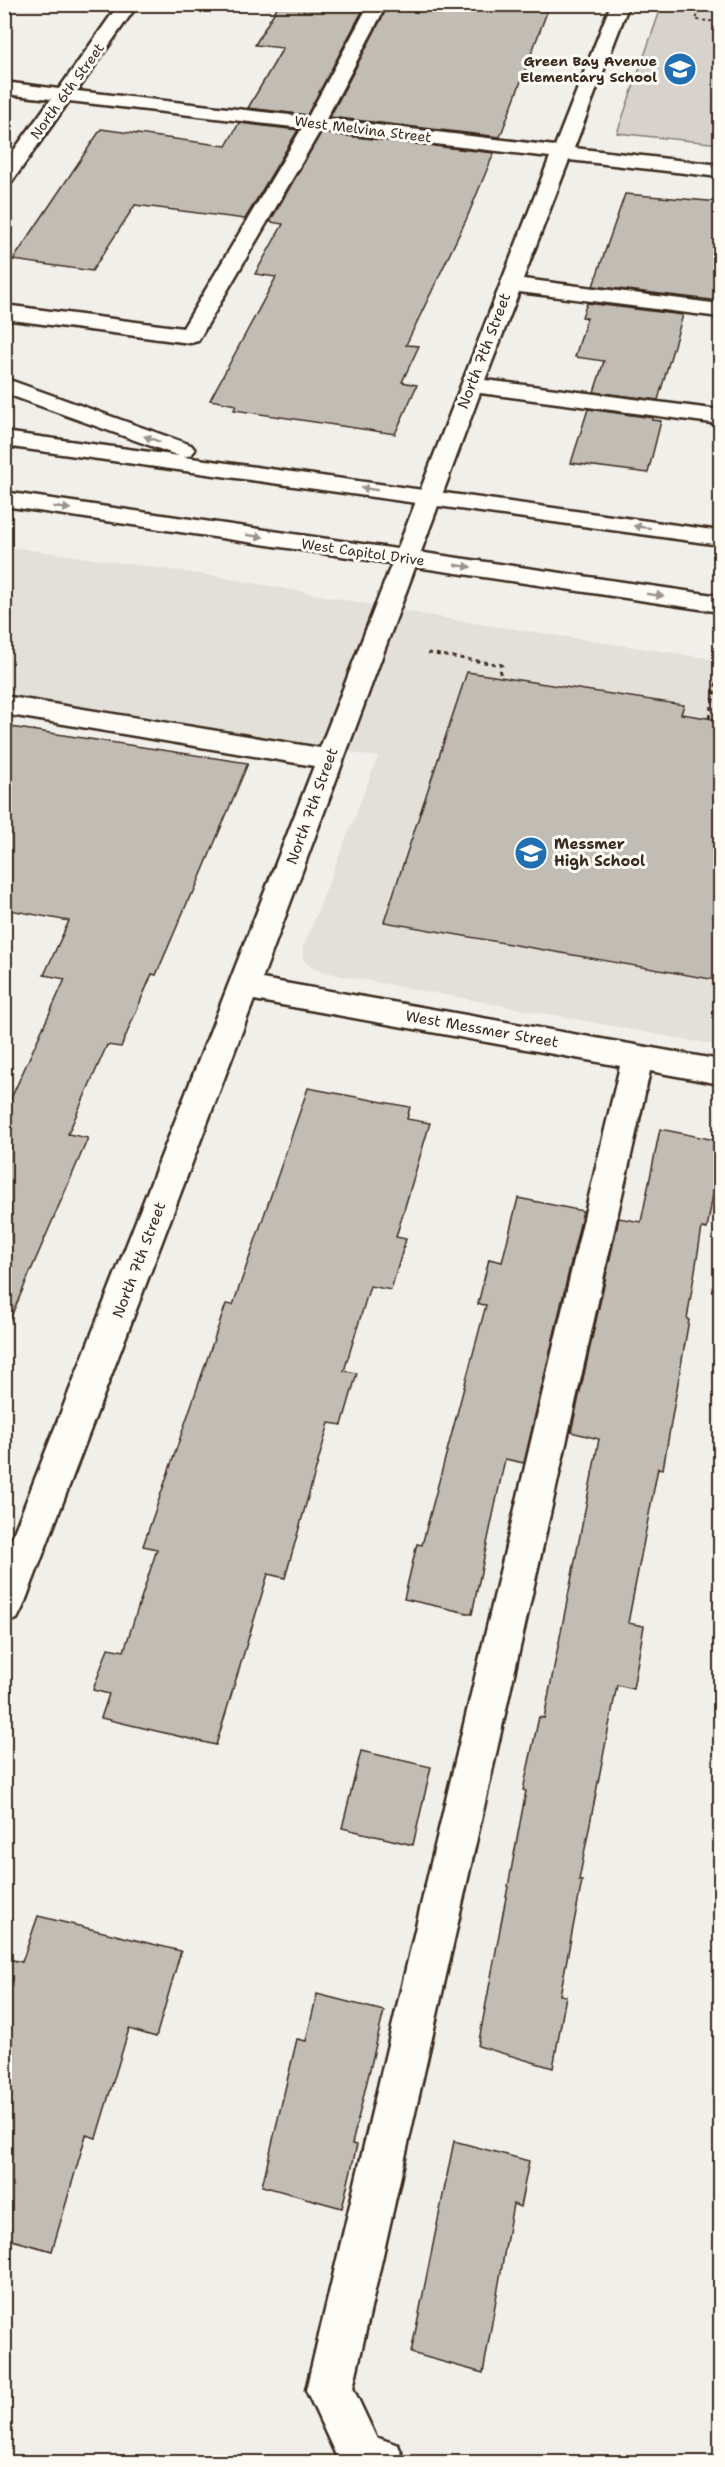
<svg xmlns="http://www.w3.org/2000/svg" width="725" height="2467" font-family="'Shantell Sans',sans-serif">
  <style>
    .built { fill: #e3e0da }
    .green { fill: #d7d2cc; stroke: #897e75; stroke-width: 1.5 }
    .building { fill: #c1bcb4; stroke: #3b2a1e; stroke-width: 1.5 }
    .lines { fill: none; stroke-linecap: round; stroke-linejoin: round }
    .minor-casing { stroke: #3b2a1e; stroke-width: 5 }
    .major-casing { stroke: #3b2a1e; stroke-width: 5 }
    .path-far1 { stroke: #3b2a1e; stroke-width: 2; stroke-dasharray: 3 3; stroke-linecap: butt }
    .path { stroke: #3b2a1e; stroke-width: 3; stroke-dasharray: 4 4; stroke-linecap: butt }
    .minor { fill: #fdfcf7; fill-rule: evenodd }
    .major { fill: #fdfcf7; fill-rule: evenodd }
    .oneway { fill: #9c938a }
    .labels { text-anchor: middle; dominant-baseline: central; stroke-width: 6; stroke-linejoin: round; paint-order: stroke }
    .far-poi-label { font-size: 14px; font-weight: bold; fill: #3b2a1e; stroke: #fdfcf7; text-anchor: end }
    .far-street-label { font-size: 14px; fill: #3b2a1e; stroke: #fdfcf7 }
    .street-label { font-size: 15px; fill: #3b2a1e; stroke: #fdfcf7 }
    .poi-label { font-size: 15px; font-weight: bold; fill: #3b2a1e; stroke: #fdfcf7; text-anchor: start }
  </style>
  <rect width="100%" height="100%" fill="#f1efea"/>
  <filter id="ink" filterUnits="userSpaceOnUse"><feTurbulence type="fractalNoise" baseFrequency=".0167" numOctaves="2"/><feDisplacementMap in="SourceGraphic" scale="12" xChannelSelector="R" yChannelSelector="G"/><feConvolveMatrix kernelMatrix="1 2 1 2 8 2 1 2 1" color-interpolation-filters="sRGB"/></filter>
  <g filter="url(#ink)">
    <polygon class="built" points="4,546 221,577 461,621 720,660 720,1046 337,975 314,969 303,960 303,948 378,757 5,696"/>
    <polygon class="green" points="662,5 720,5 720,144 617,133"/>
    <g class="building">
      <polygon points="279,4 366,4 307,115 248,108 283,48 255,45"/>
      <polygon points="389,4 550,4 500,137 330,117"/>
      <polygon points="239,123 298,130 245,219 135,205 92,271 13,260 101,129 226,146"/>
      <polygon points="321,133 494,153 466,220 406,345 419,346 402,382 417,385 395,434 234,410 236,405 210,400 276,277 255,274 283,224 270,222"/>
      <polygon points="625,194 720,202 720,301 593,286"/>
      <polygon points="587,303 683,315 658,400 594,392 604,361 575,357 587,318 582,317"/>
      <polygon points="588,409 653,418 652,420 661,421 648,473 571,463"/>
      <polygon points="467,672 684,705 681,714 720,720 720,956 716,980 384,922"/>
      <polygon points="4,726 248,763 193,894 191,894 156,975 152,974 121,1047 107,1045 68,1134 88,1138 4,1333 4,1114 65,979 44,975 69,921 4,909"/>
      <polygon points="308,1088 410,1107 407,1119 430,1123 396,1237 406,1239 391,1290 370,1286 344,1371 357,1373 342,1425 329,1423 285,1578 268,1574 216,1745 101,1718 109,1694 93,1690 108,1648 124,1651 157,1549 143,1546 226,1304 233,1305"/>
      <polygon points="660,1129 720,1141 720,1154 707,1229 702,1228 687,1319 689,1320 663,1469 658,1468 628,1623 644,1626 633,1689 617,1685 579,1880 582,1881 560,1995 566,1996 553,2068 478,2046 526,1791 523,1790 539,1717 544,1718 599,1439 571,1432 619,1218 641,1222"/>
      <polygon points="518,1198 583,1211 524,1463 505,1459 472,1614 404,1599 417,1544 422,1545 486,1305 478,1304 489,1259 502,1262"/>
      <polygon points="361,1751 431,1767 413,1845 342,1828"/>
      <polygon points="38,1916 181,1951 156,2037 129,2029 96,2138 86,2135 52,2251 4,2238 4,1958 22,1962"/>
      <polygon points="317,1994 384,2011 352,2144 357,2145 342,2208 262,2186 297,2039 306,2041"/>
      <polygon points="454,2141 529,2161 520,2207 513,2204 483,2373 411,2353"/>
    </g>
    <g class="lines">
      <g class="minor-casing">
        <polygon id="minor" points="119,4 138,4 77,91 308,117 369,4 387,4 326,119 555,146 611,4 629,4 574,148 720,165 720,177 569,160 523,279 720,304 720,317 519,292 485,380 720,410 720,424 480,393 262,979 720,1060 720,1084 650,1071 353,2388 376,2437 398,2445 405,2462 339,2462 306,2390 620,1066 254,1000 23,1607 17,1619 4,1624 4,1558 314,766 4,714 4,696 320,748 550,157 320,131 198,341 190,343 4,319 4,305 183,328 302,128 69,101 11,183 4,185 4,164 51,99 4,94 4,82 59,89"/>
      </g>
      <g class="major-casing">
        <g id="major">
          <polygon points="4,378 191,445 195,450 191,455 184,457 720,531 720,545 4,446 4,432 179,456 4,393"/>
          <polygon points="4,492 720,596 720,612 4,506"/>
        </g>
      </g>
      <polyline class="path-far1" points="701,4 696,20 720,22"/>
      <g class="path">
        <polyline points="428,653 502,665 499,677"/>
        <polyline points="709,718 720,666"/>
      </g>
      <use href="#minor" class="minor"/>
      <use href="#major" class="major"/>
    </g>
    <defs><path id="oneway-solid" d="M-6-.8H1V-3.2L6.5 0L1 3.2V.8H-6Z" transform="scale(1.5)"/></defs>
    <g class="oneway">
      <use href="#oneway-solid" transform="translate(152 439) rotate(-160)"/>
      <use href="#oneway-solid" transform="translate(369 489) rotate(-172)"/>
      <use href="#oneway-solid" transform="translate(62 508) rotate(8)"/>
      <use href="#oneway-solid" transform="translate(642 527) rotate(-172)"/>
      <use href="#oneway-solid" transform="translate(255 536) rotate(8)"/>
      <use href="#oneway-solid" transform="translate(463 566) rotate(8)"/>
      <use href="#oneway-solid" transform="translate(655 595) rotate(8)"/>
    </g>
  </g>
  <defs>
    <g id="school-disc" transform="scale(1.725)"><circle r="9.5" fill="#1f6fb2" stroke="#fdfcf7"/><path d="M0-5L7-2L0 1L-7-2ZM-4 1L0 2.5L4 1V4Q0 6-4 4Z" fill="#fff"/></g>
  </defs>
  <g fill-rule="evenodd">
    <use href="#school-disc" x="680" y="69"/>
    <use href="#school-disc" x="531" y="853"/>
  </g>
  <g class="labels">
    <g class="far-poi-label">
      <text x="657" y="61">Green Bay Avenue<tspan x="657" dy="16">Elementary School</tspan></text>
    </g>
    <g class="far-street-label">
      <text transform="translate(67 91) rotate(-54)">North 6th Street</text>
      <text transform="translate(363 129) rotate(7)">West Melvina Street</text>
      <text transform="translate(363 552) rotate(8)">West Capitol Drive</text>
    </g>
    <g class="street-label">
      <text transform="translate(484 351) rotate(-69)">North 7th Street</text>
      <text transform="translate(312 806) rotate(-70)">North 7th Street</text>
      <text transform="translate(482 1029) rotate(10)">West Messmer Street</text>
      <text transform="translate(139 1260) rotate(-69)">North 7th Street</text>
    </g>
    <g class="poi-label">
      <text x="554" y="844">Messmer<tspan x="554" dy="17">High School</tspan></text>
    </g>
  </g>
  <rect width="725" height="2467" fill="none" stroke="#fdfcf7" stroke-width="24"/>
  <rect x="12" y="12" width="701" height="2443" fill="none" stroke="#3b2a1e" stroke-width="2" filter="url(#ink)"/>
</svg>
